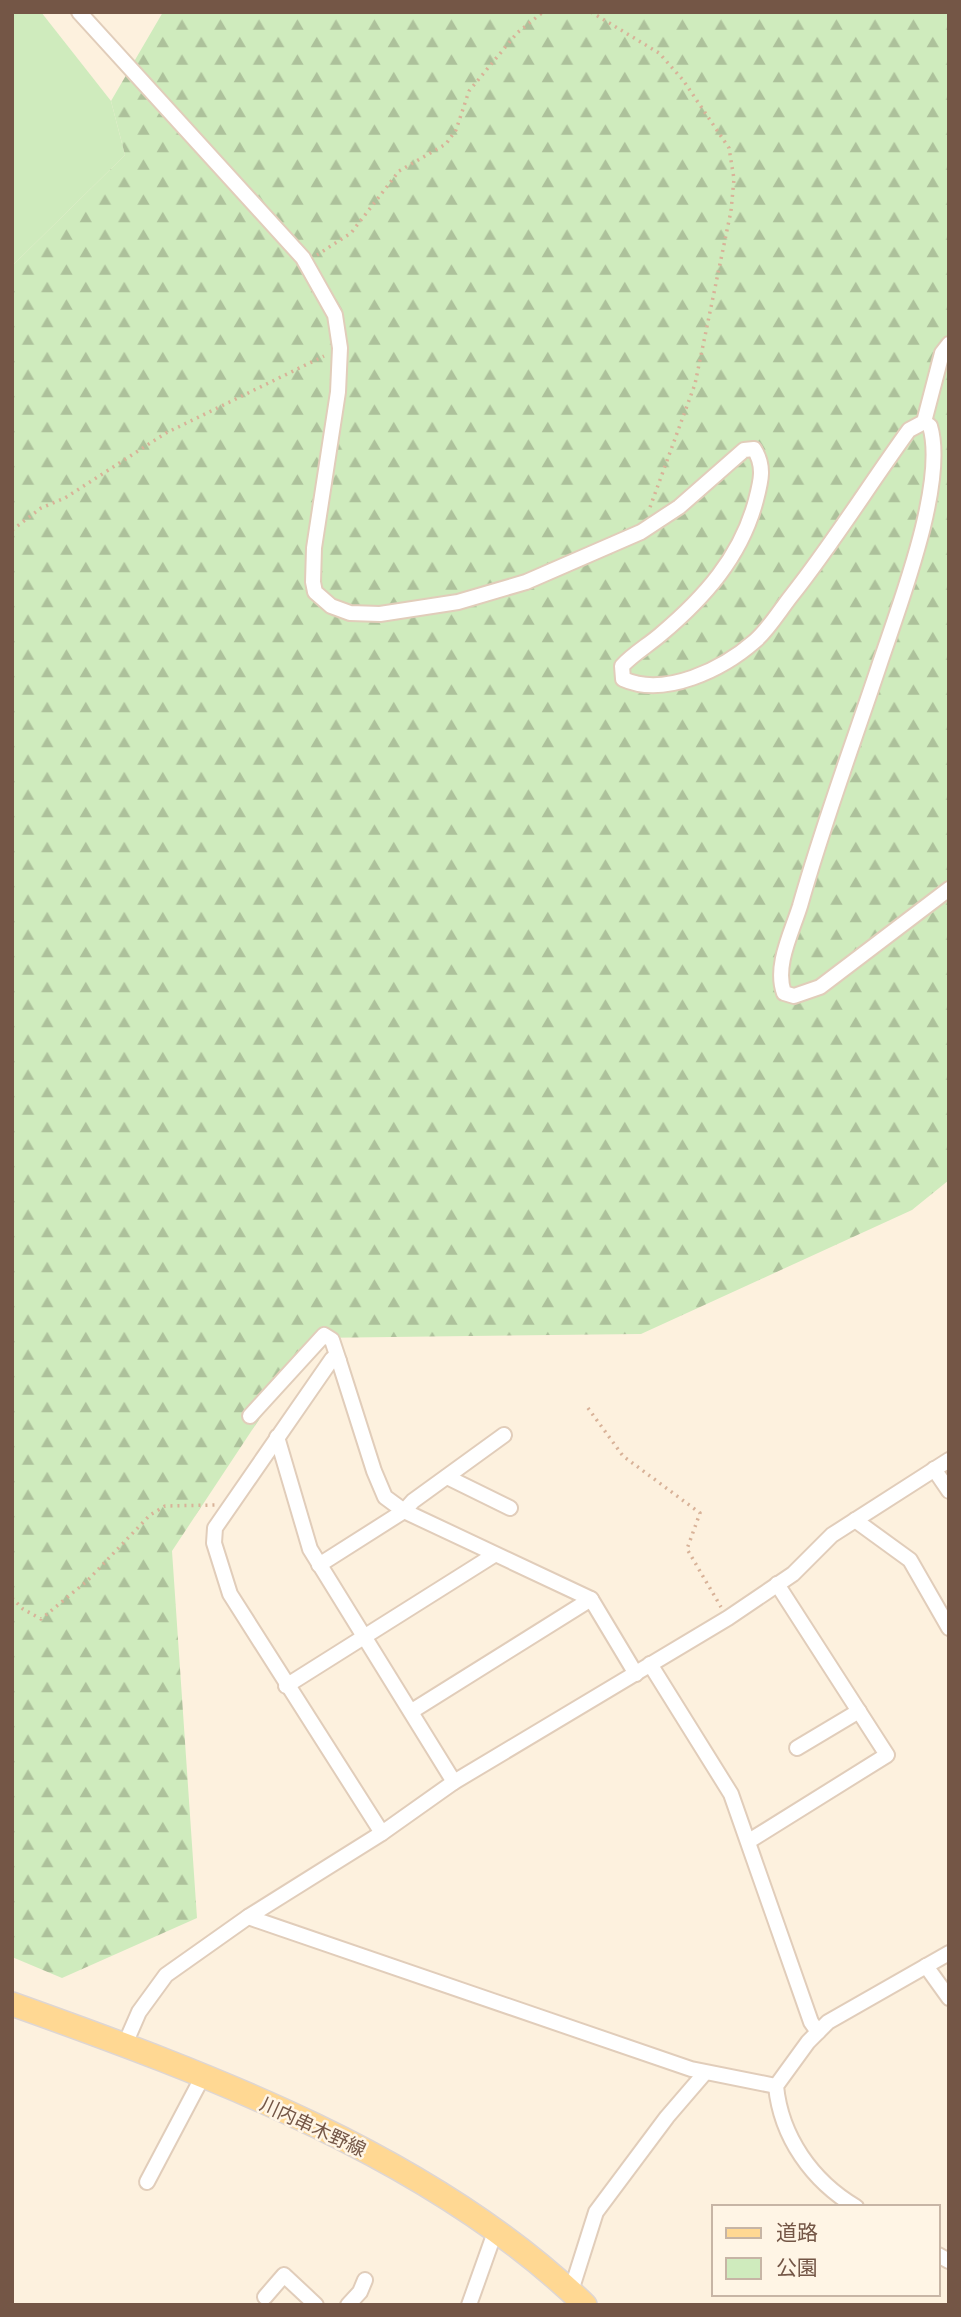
<svg xmlns="http://www.w3.org/2000/svg" width="961" height="2317" font-family="Roboto,'Noto Sans JP',sans-serif">
  <style>
    .green { fill: #cfebbd }
    .forest { fill: url(#forest-firs) }
    .lines { fill: none; stroke-linecap: round; stroke-linejoin: round }
    .street-casing { stroke: #e1cdba; stroke-width: 18 }
    .primary-casing { stroke: #ded6d3; stroke-width: 26 }
    .path { stroke: #d8b298; stroke-width: 3.5; stroke-dasharray: 2 5; stroke-linecap: butt }
    .street { stroke: #fff; stroke-width: 14 }
    .primary { stroke: #ffd893; stroke-width: 23 }
    .labels { text-anchor: middle; dominant-baseline: central; stroke-width: 5; stroke-linejoin: round; paint-order: stroke }
    .street-label { font-size: 19px; fill: #745646; stroke: #fff5e5 }
  </style>
  <defs>
    <pattern id="forest-firs" width="22" height="20" patternUnits="userSpaceOnUse" patternTransform="scale(1.75)"><rect width="22" height="20" fill="#cfebbd"/><path d="M5 1l3.5 6h-7zM16 11l3.5 6h-7z" fill="#adc19b"/></pattern>
  </defs>
  <rect width="100%" height="100%" fill="#fdf1de"/>
  <polygon class="green" points="12,12 41,12 111,101 125,155 12,266"/>
  <polygon class="forest" points="163,12 949,12 949,1180 912,1210 641,1334 313,1338 172,1551 197,1918 62,1978 12,1957 12,266 125,155 111,101"/>
  <g class="lines">
    <g class="street-casing">
      <g id="street">
        <path d="M 79,12 L 303,258 L 335,315 L 340,348 L 338,392 L 314,548 L 313,582 L 315,592 L 331,606 L 350,613 L 380,614 L 458,602 L 526,582 L 641,532 L 679,507 L 744,450 L 754,449 C 765,466 761,481 756,500 C 741,557 704,598 660,635 C 647,646 633,654 622,666 L 623,679 C 665,698 723,669 755,641 C 769,629 780,610 792,595 C 834,542 869,485 909,430 L 924,422"/>
        <path d="M 924,422 L 930,426 C 947,483 899,606 880,663 C 853,744 823,824 800,906 C 792,932 774,966 784,993 L 794,996 L 820,987 L 949,889"/>
        <polyline points="924,422 942,353 949,344"/>
        <polyline points="250,1416 324,1335 332,1340 339,1361"/>
        <polyline points="277,1437 310,1549 454,1782"/>
        <polyline points="934,1469 949,1491"/>
        <polyline points="447,1477 510,1508"/>
        <polyline points="855,1520 910,1560 949,1628"/>
        <polyline points="319,1565 404,1511 413,1501 504,1435"/>
        <polyline points="650,1664 731,1794 811,2022 818,2032"/>
        <polyline points="286,1686 494,1555"/>
        <polyline points="412,1711 591,1599"/>
        <polyline points="797,1748 859,1711"/>
        <polyline points="382,1833 230,1594 214,1543 215,1528 332,1359 339,1361 374,1471 385,1497 404,1511 591,1599 636,1674"/>
        <polyline points="749,1841 887,1755 777,1584"/>
        <polyline points="248,1917 691,2069 776,2086"/>
        <polyline points="926,1966 949,1998"/>
        <polyline points="125,2044 139,2012 166,1975 248,1917 382,1833 454,1782 728,1618 793,1574 832,1535 949,1460"/>
        <polyline points="147,2182 203,2076"/>
        <path d="M 856,2207 C 812,2181 781,2137 776,2086 L 808,2042 L 828,2022 L 949,1953"/>
        <polyline points="938,2255 949,2261"/>
        <polyline points="571,2291 596,2212 667,2117 704,2074"/>
        <polyline points="265,2297 284,2275 316,2305"/>
        <polyline points="348,2305 360,2292 365,2280"/>
        <polyline points="469,2305 495,2232"/>
      </g>
    </g>
    <g class="primary-casing">
      <path id="primary" d="M 12,2004 C 208,2074 433,2157 585,2305"/>
    </g>
    <g class="path">
      <polyline points="591,12 659,53 683,80 729,148 734,179 731,211 695,384 649,510"/>
      <polyline points="317,255 351,233 399,171 446,144 456,130 469,91 517,33 543,12"/>
      <polyline points="12,530 41,508 65,498 166,433 324,356"/>
      <polyline points="588,1408 623,1456 700,1513 687,1549 721,1607"/>
      <polyline points="12,1598 23,1609 41,1619 87,1581 150,1515 165,1506 215,1505"/>
    </g>
    <use href="#street" class="street"/>
    <use href="#primary" class="primary"/>
  </g>
  <g class="labels">
    <g class="street-label">
      <text transform="translate(313 2127) rotate(25)">川内串木野線</text>
    </g>
  </g>
  <rect width="961" height="2317" fill="none" stroke="#745646" stroke-width="28"/>
  <rect x="712" y="2205" width="228" height="91" fill="#fff5e5" stroke="#c7b5a5" stroke-width="2"/>
  <rect x="726" y="2228" width="35" height="10" fill="#ffd893" stroke="#c7b5a5" stroke-width="2"/>
  <text x="776" y="2240" font-size="21" fill="#745646">道路</text>
  <rect x="726" y="2258" width="35" height="21" fill="#cfebbd" stroke="#c7b5a5" stroke-width="2"/>
  <text x="776" y="2275" font-size="21" fill="#745646">公園</text>
</svg>
